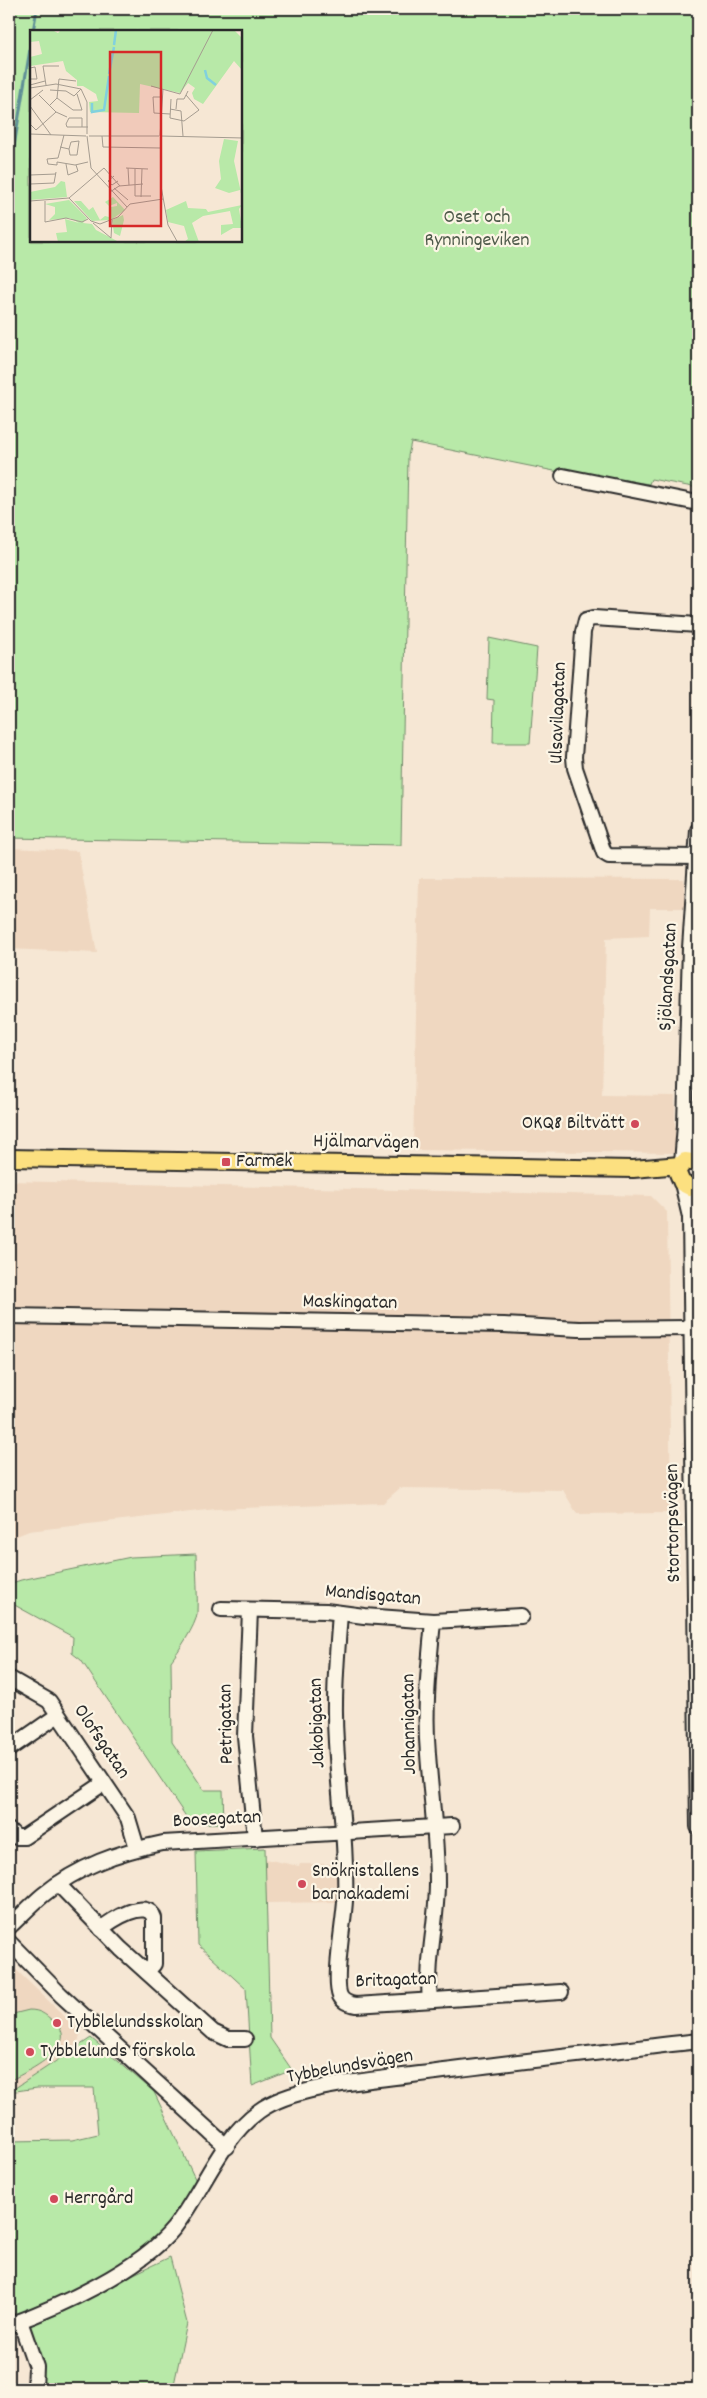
<svg xmlns="http://www.w3.org/2000/svg" width="707" height="2398" font-family="Dekko,sans-serif">
  <style>
    .built { fill: #efd7c0 }
    .green { fill: #b8e9a8; stroke: #728a6a; fill-rule: evenodd }
    .lines { fill: none; stroke-linecap: round; stroke-linejoin: round }
    .stream { stroke: #5f8f96; stroke-width: 3 }
    .minor-casing { stroke: #2b2b2b; stroke-width: 18 }
    .major-casing { stroke: #2b2b2b; stroke-width: 20 }
    .minor { stroke: #fcf5e5; stroke-width: 14 }
    .major { stroke: #fce080; stroke-width: 16 }
    .poi-dot { fill: #d1495b; stroke: #fcf5e5; stroke-width: 2 }
    .labels { text-anchor: middle; dominant-baseline: central; stroke-width: 4.5; stroke-linejoin: round; paint-order: stroke }
    .park-label { font-size: 20px; fill: #4e5a4a; stroke: #fcf5e5 }
    .street-label { font-size: 20px; fill: #2b2b2b; stroke: #fcf5e5 }
    .poi-label { font-size: 20px; fill: #2b2b2b; stroke: #fcf5e5; text-anchor: start }
    .inset-river { fill: none; stroke: #81d1de; stroke-width: 2.5 }
    .inset-road { fill: none; stroke: #a59c90; stroke-width: 1 }
    .view { fill: #d62828; fill-opacity: 0.15; stroke: #d62828; stroke-width: 2.5 }
    .inset-edge { fill: none; stroke: #2b2b2b; stroke-width: 2.5 }
  </style>
  <rect width="100%" height="100%" fill="#f6e7d4"/>
  <filter id="ink" filterUnits="userSpaceOnUse"><feTurbulence type="fractalNoise" baseFrequency=".02" numOctaves="2"/><feDisplacementMap in="SourceGraphic" scale="10" xChannelSelector="R" yChannelSelector="G"/><feConvolveMatrix kernelMatrix="1 2 1 2 8 2 1 2 1" color-interpolation-filters="sRGB"/></filter>
  <g filter="url(#ink)">
    <g class="built">
      <polygon points="9,848 78,851 97,953 9,949"/>
      <polygon points="419,878 684,879 684,908 650,908 649,936 606,938 602,1095 675,1096 675,1153 413,1150"/>
      <polygon points="9,1181 651,1196 667,1212 671,1513 577,1514 563,1490 400,1488 383,1503 216,1509 29,1531 9,1539"/>
      <polygon points="265,1859 299,1866 300,1864 338,1864 338,1902 266,1903"/>
      <polygon points="9,1963 81,2032 77,2045 28,2082 9,2092"/>
      <polygon points="9,2124 15,2317 9,2319"/>
    </g>
    <g class="green">
      <path d="M 9,9 L 698,9 L 698,488 L 651,479 L 649,484 L 566,471 L 564,473 L 411,442 L 408,456 L 401,845 L 9,838 ZM 31,31 L 241,31 L 241,241 L 31,241 Z"/>
      <polygon points="489,638 537,648 530,743 493,743 494,700 487,699"/>
      <path d="M 196,1554 C 196,1573 198,1594 197,1614 C 196,1625 178,1652 171,1661 L 172,1742 L 204,1790 L 223,1790 L 224,1823 L 191,1824 L 81,1660 L 72,1653 L 73,1637 L 9,1602 L 9,1584 L 21,1580 L 131,1557 Z"/>
      <polygon points="265,1848 270,2038 292,2070 252,2086 246,1989 198,1945 196,1851"/>
      <path d="M 29,2010 C 40,2010 45,2014 53,2021 C 85,2045 26,2072 9,2081 L 9,2015 Z"/>
      <polygon points="91,2038 154,2092 197,2183 161,2235 99,2279 15,2317 9,2141 72,2140 98,2134 94,2088 37,2088 9,2092"/>
      <polygon points="170,2257 187,2323 173,2389 43,2389 26,2325"/>
    </g>
    <g class="lines">
      <g class="stream">
        <polyline points="33,31 37,9"/>
        <polyline points="9,177 31,43"/>
      </g>
      <g class="minor-casing">
        <g id="minor">
          <polyline points="563,476 698,503"/>
          <polyline points="698,625 594,618 586,620 583,632 574,757 575,768 604,853 609,856 698,857"/>
          <polyline points="686,1126 698,1163"/>
          <polyline points="682,1163 685,1125 690,948 698,830"/>
          <polyline points="682,1183 690,1217"/>
          <polyline points="698,1184 690,1218 698,1827"/>
          <polyline points="9,1316 504,1325 579,1329 691,1328"/>
          <polyline points="221,1609 326,1611 364,1616 433,1621 521,1616"/>
          <polyline points="250,1610 245,1736 255,1838"/>
          <path d="M 340,1613 C 337,1656 333,1699 336,1742 C 339,1795 347,1848 345,1901 C 344,1922 333,1980 340,1996 C 343,2002 349,2004 356,2005 L 561,1992"/>
          <polyline points="9,1678 49,1701 128,1818 137,1848"/>
          <polyline points="9,1749 58,1715"/>
          <polyline points="9,1830 16,1837 24,1837 104,1783"/>
          <polyline points="58,1884 121,1949 213,2032 228,2039 245,2039"/>
          <path d="M 9,1927 C 20,1917 31,1905 43,1895 C 78,1866 119,1852 163,1843 L 452,1826"/>
          <path d="M 101,1929 C 111,1920 148,1897 154,1918 L 154,1964 L 147,1972"/>
          <polyline points="9,1942 61,1995 227,2147"/>
          <path d="M 430,2000 C 426,1961 437,1922 437,1883 C 437,1839 431,1797 428,1754 C 424,1710 429,1665 433,1621"/>
          <polyline points="20,2321 36,2367 35,2389"/>
          <path d="M 9,2325 C 60,2306 139,2271 174,2228 C 203,2191 220,2139 259,2111 C 294,2085 376,2080 420,2074 C 513,2062 605,2052 698,2041"/>
        </g>
      </g>
      <g class="major-casing">
        <g id="major">
          <polyline points="9,1158 633,1169 680,1165"/>
          <polyline points="698,1163 685,1161 677,1171 682,1183 690,1187 698,1184"/>
        </g>
      </g>
      <use href="#minor" class="minor"/>
      <use href="#major" class="major"/>
    </g>
  </g>
  <g class="poi-dot">
    <circle cx="635" cy="1124" r="5"/>
    <rect x="221" y="1157" width="10" height="10" rx="2.5"/>
    <circle cx="302" cy="1884" r="5"/>
    <circle cx="57" cy="2023" r="5"/>
    <circle cx="30" cy="2052" r="5"/>
    <circle cx="54" cy="2199" r="5"/>
  </g>
  <g class="labels">
    <g class="park-label">
      <text x="477" y="218">Oset och<tspan x="477" dy="23">Rynningeviken</tspan></text>
    </g>
    <g class="street-label">
      <text transform="translate(559 713) rotate(-88)">Ulsavilagatan</text>
      <text transform="translate(669 977) rotate(-87)">Sjölandsgatan</text>
      <text transform="translate(366 1143) rotate(1)">Hjälmarvägen</text>
      <text transform="translate(350 1303) rotate(1)">Maskingatan</text>
      <text transform="translate(674 1523) rotate(-91)">Stortorpsvägen</text>
      <text transform="translate(373 1596) rotate(5)">Mandisgatan</text>
      <text transform="translate(318 1723) rotate(-92)">Jakobigatan</text>
      <text transform="translate(227 1724) rotate(-91)">Petrigatan</text>
      <text transform="translate(410 1724) rotate(-91)">Johannigatan</text>
      <text transform="translate(101 1742) rotate(56)">Olofsgatan</text>
      <text transform="translate(217 1820) rotate(-3)">Boosegatan</text>
      <text transform="translate(396 1981) rotate(-2)">Britagatan</text>
      <text transform="translate(350 2067) rotate(-10)">Tybbelundsvägen</text>
    </g>
    <g class="poi-label">
      <text x="625" y="1124" text-anchor="end">OKQ8 Biltvätt</text>
      <text x="236" y="1162">Farmek</text>
      <text x="312" y="1872">Snökristallens<tspan x="312" dy="23">barnakademi</tspan></text>
      <text x="67" y="2023">Tybblelundsskolan</text>
      <text x="40" y="2052">Tybblelunds förskola</text>
      <text x="64" y="2199">Herrgård</text>
    </g>
  </g>
  <g transform="translate(30 30)">
    <rect width="212" height="212" fill="#f6e7d4"/>
    <path d="M 0,0 L 22,0 L 28,3 L 31,0 L 204,0 L 212,8 L 212,40 L 204,31 L 173,74 L 164,69 L 162,63 L 165,58 L 158,53 L 150,63 L 110,54 L 109,83 L 60,82 L 59,72 L 68,71 L 66,64 L 53,56 L 47,56 L 47,50 L 36,41 L 33,31 L 0,36 L 0,27 L 12,24 L 9,11 L 0,12 ZM 194,109 L 208,111 L 204,131 L 212,167 L 210,160 L 199,163 L 185,158 L 191,149 L 189,131 ZM 31,151 L 35,152 L 37,167 L 0,170 L 0,162 L 25,157 ZM 83,167 L 95,180 L 81,190 L 81,177 L 87,176 L 87,173 L 79,176 L 75,172 ZM 39,170 L 57,188 L 53,193 L 62,194 L 66,200 L 89,212 L 28,212 L 26,203 L 37,202 L 35,189 L 49,193 L 40,188 L 19,190 L 25,184 L 25,177 L 15,174 ZM 44,171 L 51,171 L 59,180 L 63,177 L 70,190 L 75,186 L 79,187 L 79,190 L 62,191 ZM 156,171 L 158,178 L 176,179 L 178,182 L 212,175 L 209,179 L 212,198 L 203,198 L 191,205 L 191,195 L 203,194 L 200,181 L 173,186 L 162,193 L 169,212 L 154,212 L 158,209 L 154,196 L 138,192 L 136,180 ZM 93,185 L 94,190 L 90,206 L 84,203 L 82,190 Z" fill="#b8e9a8"/>
    <path class="inset-river" d="M 84,15 L 86,0M 175,40 L 177,48 L 186,55M 79,44 L 84,17M 62,73 L 62,82 L 74,80 L 79,46"/>
    <path class="inset-road" d="M 0,38 L 5,37 L 7,49 L 0,49M 0,55 L 15,51M 16,55 L 13,36 L 29,36M 121,56 L 150,64 L 183,0M 0,58 L 26,54 L 51,59 L 57,72 L 57,104M 20,60 L 36,61 L 44,66 L 51,59M 9,65 L 26,82 L 37,87M 132,67 L 123,67 L 124,83 L 140,84M 27,68 L 43,80 L 52,80 L 47,64M 141,69 L 140,88 L 154,91 L 169,80 L 156,65M 0,70 L 13,60M 20,75 L 27,68 L 29,49 L 46,51M 0,76 L 21,105M 140,79 L 151,81 L 153,106M 146,79 L 147,69 L 154,69 L 158,61M 0,94 L 6,100 L 26,82M 52,97 L 37,97 L 36,94 L 39,88 L 52,88 L 52,97 L 58,97M 0,104 L 56,106M 57,106 L 61,138 L 97,177M 59,106 L 129,106M 72,106 L 73,117 L 130,118M 130,106 L 133,59M 131,106 L 213,108M 131,108 L 131,156 L 138,195 L 148,213M 30,117 L 39,119 L 41,112 L 49,111 L 47,125 L 40,125 L 39,119M 28,128 L 34,105M 27,132 L 45,135 L 58,132M 27,132 L 27,135 L 18,134 L 17,129 L 28,128M 36,134 L 38,145 L 48,141 L 46,135M 96,138 L 118,139M 98,138 L 99,155M 105,139 L 105,166 L 121,166M 0,145 L 26,144M 84,146 L 78,151 L 82,155 L 88,151M 0,154 L 24,153 L 26,142M 84,158 L 98,170M 80,162 L 89,156 L 113,154M 111,167 L 112,139M 39,168 L 61,191 L 70,194 L 88,187 L 100,174 L 133,169M 0,171 L 39,168 L 74,138 L 90,156M 15,171 L 15,192 L 36,188 L 52,192 L 58,189M 63,193 L 81,208 L 82,190"/>
    <path class="view" d="M 80,22 L 131,22 L 131,196 L 80,196 Z"/>
    <rect width="212" height="212" class="inset-edge"/>
  </g>
  <rect width="707" height="2398" fill="none" stroke="#fcf5e5" stroke-width="30"/>
  <rect x="15" y="15" width="677" height="2368" fill="none" stroke="#2b2b2b" stroke-width="2" filter="url(#ink)"/>
</svg>
